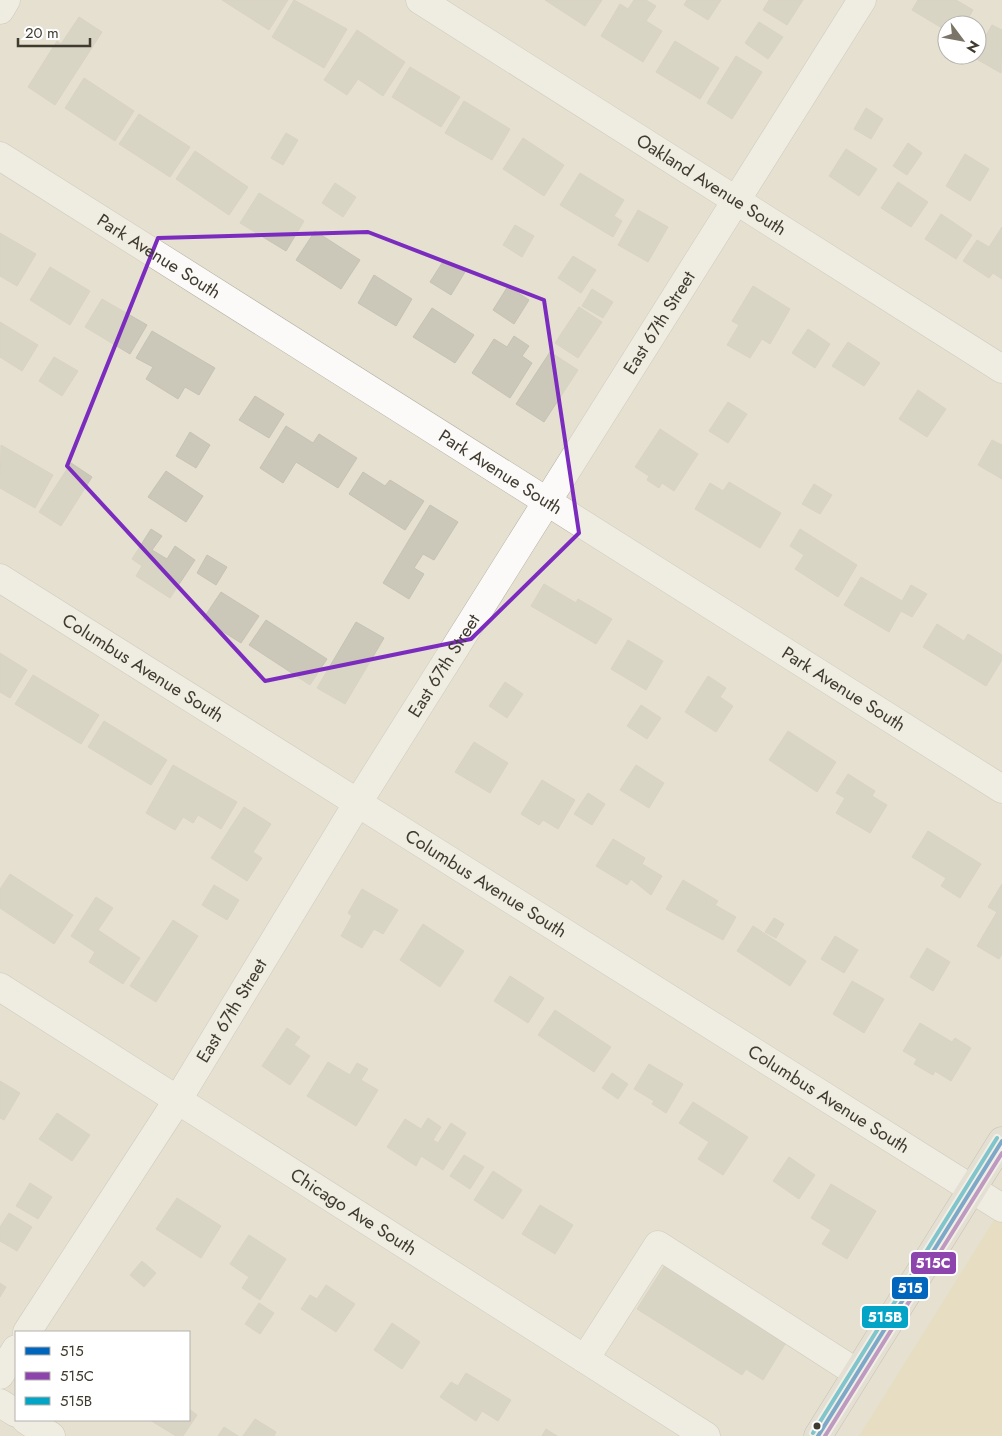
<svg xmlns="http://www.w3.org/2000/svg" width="1002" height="1436" font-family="Jost,sans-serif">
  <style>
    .green { fill: #e8dab3 }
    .building { fill: #cbc7b9; stroke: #c6c2b5 }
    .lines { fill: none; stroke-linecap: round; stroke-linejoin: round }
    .minor-casing { stroke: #b4b0a3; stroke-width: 29 }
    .major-casing { stroke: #a09b89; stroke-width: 29 }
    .minor { stroke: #fbfaf8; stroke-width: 28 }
    .major { stroke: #e2ded7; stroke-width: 28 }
    .bus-1-casing { stroke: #fff; stroke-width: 8 }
    .bus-2-casing { stroke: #fff; stroke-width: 8 }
    .bus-3-casing { stroke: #fff; stroke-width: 8 }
    .bus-1 { stroke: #0065bd; stroke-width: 4 }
    .bus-2 { stroke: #8e44ad; stroke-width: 4 }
    .bus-3 { stroke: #03a4c6; stroke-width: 4 }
    .marked { fill: none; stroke: #7b2cbf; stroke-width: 4; stroke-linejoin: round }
    .bus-dot { fill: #403b2f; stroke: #fff; stroke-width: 2 }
    .labels { text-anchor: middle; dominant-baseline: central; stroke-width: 5; stroke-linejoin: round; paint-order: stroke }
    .street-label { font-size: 18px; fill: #403b2f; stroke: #fff }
    .line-badge { stroke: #fff; stroke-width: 2 }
    .badge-label { font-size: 14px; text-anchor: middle; font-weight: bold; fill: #fff }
  </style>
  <rect width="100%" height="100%" fill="#e5e0cf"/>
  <polygon class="green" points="1002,1207 1002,1436 859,1436"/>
  <g class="building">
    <polygon points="222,0 288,0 269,30"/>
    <polygon points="294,0 347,29 324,68 272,37"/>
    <polygon points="545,0 602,0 585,26"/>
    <polygon points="634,0 646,0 656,6 646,21 662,31 643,62 601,36 620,4 628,9"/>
    <polygon points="687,0 721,0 708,20 684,5"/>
    <polygon points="769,0 803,0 787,25 763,10"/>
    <polygon points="918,0 956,0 973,10 964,25 947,25 947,31 912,10"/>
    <polygon points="79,17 102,32 55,105 28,87 57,41 61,44"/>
    <polygon points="759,22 783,37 768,59 745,43"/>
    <polygon points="992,25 1002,30 1001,73 973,57 977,55 977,51"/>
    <polygon points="357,30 405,62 383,96 358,79 347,95 324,80"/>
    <polygon points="675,41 719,68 700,99 656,72"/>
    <polygon points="736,56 762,72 732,119 707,103"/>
    <polygon points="410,67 460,97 441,127 392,97"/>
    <polygon points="84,78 134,111 115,141 65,108"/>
    <polygon points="464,101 510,129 492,160 445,133"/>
    <polygon points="866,108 883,119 871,139 854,129"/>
    <polygon points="139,114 190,147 170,177 119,144"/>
    <polygon points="286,133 298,140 283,165 271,158"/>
    <polygon points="523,138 564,165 544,196 503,169"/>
    <polygon points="908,143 922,153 907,175 893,166"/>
    <polygon points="846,149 877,169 859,196 829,176"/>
    <polygon points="195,151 248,187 229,215 176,179"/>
    <polygon points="965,154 989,169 970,201 946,186"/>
    <polygon points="580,173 624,200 614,216 622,221 613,237 560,205"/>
    <polygon points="898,182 928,202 911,227 881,208"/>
    <polygon points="335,183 356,197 343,217 322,203"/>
    <polygon points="259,193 304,221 286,251 240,223"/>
    <polygon points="638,210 668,227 648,262 618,245"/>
    <polygon points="941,214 972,235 956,259 925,239"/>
    <polygon points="515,225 534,236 522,257 503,245"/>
    <polygon points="1002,227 1002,279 993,273 989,278 963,261 977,240 989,247"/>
    <polygon points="315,231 360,260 341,289 296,260"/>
    <polygon points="0,233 36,254 17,286 0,276"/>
    <polygon points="573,256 596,270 581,293 558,278"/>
    <polygon points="444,260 465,272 451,295 430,282"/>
    <polygon points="50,267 90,291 70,325 30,300"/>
    <polygon points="374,275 412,299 396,326 358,303"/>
    <polygon points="508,286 529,300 514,324 493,310"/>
    <polygon points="753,286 790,309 770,344 762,339 750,358 727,345 739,325 732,321"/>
    <polygon points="592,289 613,302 603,318 582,306"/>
    <polygon points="102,299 147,325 130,354 85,327"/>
    <polygon points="579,307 602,322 578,358 555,343"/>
    <polygon points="432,308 474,335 455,363 413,337"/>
    <polygon points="0,322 38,345 22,371 0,357"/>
    <polygon points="808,329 830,344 815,368 792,353"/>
    <polygon points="152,331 215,368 199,395 185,387 178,399 146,379 153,367 136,358"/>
    <polygon points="514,336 529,346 522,356 532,363 510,398 472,373 494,339 507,347"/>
    <polygon points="848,342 880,363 864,386 832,366"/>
    <polygon points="550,352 578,370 544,422 516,404"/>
    <polygon points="54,357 78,371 62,396 39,381"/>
    <polygon points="918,390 946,409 927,437 899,419"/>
    <polygon points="255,396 284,414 269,438 239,420"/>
    <polygon points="728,402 747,414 728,443 709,431"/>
    <polygon points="286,426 313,443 319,434 357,458 338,488 296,462 283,483 260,468"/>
    <polygon points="660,429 698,454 674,491 662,483 659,488 647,480 649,476 635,467"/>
    <polygon points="190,432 210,445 196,468 176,456"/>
    <polygon points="992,440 1002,445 1002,479 978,465"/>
    <polygon points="1,445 53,475 35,508 0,488"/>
    <polygon points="71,463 92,477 61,526 39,512"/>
    <polygon points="166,471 203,496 186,522 148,497"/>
    <polygon points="363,472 385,486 390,480 424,501 405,530 349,494"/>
    <polygon points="729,482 781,513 760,548 695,509 710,483 723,491"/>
    <polygon points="814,484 832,495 820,514 802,504"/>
    <polygon points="430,505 458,522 434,560 423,554 414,568 424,574 409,599 383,583"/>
    <polygon points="151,529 162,536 152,550 167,559 175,546 195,560 170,598 136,576 142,566 132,559"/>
    <polygon points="800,529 857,565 838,597 795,569 804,555 790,546"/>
    <polygon points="207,555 227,567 216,585 197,573"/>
    <polygon points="861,577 902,601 911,585 927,594 912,617 901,611 889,632 844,605"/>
    <polygon points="544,584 576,603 578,599 612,619 596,644 531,606"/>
    <polygon points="221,592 259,616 241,643 203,619"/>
    <polygon points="266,620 327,659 310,685 249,645"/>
    <polygon points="356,622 384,638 345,704 317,688"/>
    <polygon points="937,624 964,641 968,634 1002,655 1002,660 986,686 923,647"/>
    <polygon points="628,640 663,661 646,690 611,669"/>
    <polygon points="0,653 27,670 10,698 0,692"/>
    <polygon points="33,675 99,715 81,744 15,704"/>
    <polygon points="708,676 726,688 720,697 733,706 716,732 685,712"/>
    <polygon points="505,682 523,694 507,718 489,706"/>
    <polygon points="641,705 661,718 647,739 627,726"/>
    <polygon points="104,721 167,760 151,785 88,747"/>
    <polygon points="788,731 836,762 817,792 769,760"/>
    <polygon points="474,742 508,763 490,793 455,772"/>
    <polygon points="173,765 237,802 221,829 198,815 193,823 183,817 175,830 146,813"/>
    <polygon points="636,765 664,783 649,808 620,790"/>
    <polygon points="848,774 875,791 872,796 887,805 870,833 836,813 845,798 836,793"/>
    <polygon points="542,780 575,800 558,829 543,820 539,825 521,814"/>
    <polygon points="588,793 605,804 592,825 574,814"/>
    <polygon points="244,807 271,824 253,852 262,858 247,881 211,858"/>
    <polygon points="928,831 981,864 960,898 941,886 946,878 912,857"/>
    <polygon points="613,839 645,858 642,864 662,876 651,895 631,879 627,885 596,866"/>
    <polygon points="10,874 73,915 54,944 0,908 0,889"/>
    <polygon points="683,880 718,901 715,905 736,917 723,940 666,909"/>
    <polygon points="1002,884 1002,954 999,959 977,946 997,912 988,907"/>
    <polygon points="214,885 239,900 227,920 202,905"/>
    <polygon points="362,889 398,910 383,934 374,929 362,948 341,936 352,916 348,913"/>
    <polygon points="96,897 113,908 98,930 140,958 123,984 89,962 95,952 71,936"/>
    <polygon points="774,918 784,924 776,938 765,932"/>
    <polygon points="173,920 198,936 156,1002 130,986"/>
    <polygon points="423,924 464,951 440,987 400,960"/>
    <polygon points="753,926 806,961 790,986 737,951"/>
    <polygon points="835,936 858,950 844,973 821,959"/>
    <polygon points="927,948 950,962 933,991 910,977"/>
    <polygon points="510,976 544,998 528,1023 494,1001"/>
    <polygon points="852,981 884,999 864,1033 833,1014"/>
    <polygon points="555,1010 611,1047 594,1072 538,1035"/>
    <polygon points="920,1023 952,1042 955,1038 971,1048 951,1081 935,1071 933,1075 914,1064 917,1059 903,1051"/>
    <polygon points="287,1028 300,1037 294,1045 310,1056 290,1085 262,1066"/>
    <polygon points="328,1062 350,1075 357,1063 368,1069 361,1080 378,1090 356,1126 307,1096"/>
    <polygon points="649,1064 683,1084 666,1113 652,1104 654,1101 634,1089"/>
    <polygon points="612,1073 628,1084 618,1099 602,1088"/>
    <polygon points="0,1081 20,1093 4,1120 0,1118"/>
    <polygon points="693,1102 748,1137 723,1175 698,1159 709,1142 679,1123"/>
    <polygon points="57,1113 90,1135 72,1161 39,1139"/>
    <polygon points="428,1118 441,1127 433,1140 438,1143 451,1123 466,1133 443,1170 421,1156 416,1166 387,1147 405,1119 421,1129"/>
    <polygon points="464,1155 484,1167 470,1189 450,1176"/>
    <polygon points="789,1157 815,1175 799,1199 773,1181"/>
    <polygon points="493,1171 522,1190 503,1219 474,1200"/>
    <polygon points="30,1183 52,1197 38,1219 16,1206"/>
    <polygon points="831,1184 876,1211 847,1259 822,1244 831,1230 811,1218"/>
    <polygon points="177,1198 221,1226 201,1258 156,1229"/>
    <polygon points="540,1205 573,1225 555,1254 522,1234"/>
    <polygon points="9,1213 32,1227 17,1251 0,1241 0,1227"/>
    <polygon points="249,1235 286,1259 260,1300 242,1288 249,1277 230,1264"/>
    <polygon points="142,1261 156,1273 144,1287 130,1275"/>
    <polygon points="665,1265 787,1341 763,1380 746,1369 742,1375 637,1309"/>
    <polygon points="0,1283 6,1287 0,1297"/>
    <polygon points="326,1285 355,1304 336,1332 301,1309 310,1295 317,1299"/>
    <polygon points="259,1303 274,1313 260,1334 245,1324"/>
    <polygon points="392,1323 420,1342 402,1369 374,1350"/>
    <polygon points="466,1373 511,1400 498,1421 482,1411 476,1421 440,1397 451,1382 458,1386"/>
    <polygon points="189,1409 197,1415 183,1436 176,1436 150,1420 189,1420"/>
    <polygon points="255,1419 276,1432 274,1436 243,1436"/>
    <polygon points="224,1427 238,1436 218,1436"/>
    <polygon points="546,1429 557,1436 542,1436"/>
  </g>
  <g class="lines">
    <g class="minor-casing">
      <g id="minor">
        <path id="s1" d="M 420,0 L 1002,369"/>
        <polyline points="0,10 6,0"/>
        <path id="s2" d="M 0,156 L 1002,789"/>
        <path id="s3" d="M 0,578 L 1002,1208"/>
        <path id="s4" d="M 0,987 L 706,1436"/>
        <path id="s5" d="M 27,1332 L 177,1101 L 357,804 L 862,0"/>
        <polyline points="585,1359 658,1245 857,1373"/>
        <polyline points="0,1375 16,1349"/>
        <polyline points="0,1403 16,1413"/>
        <polyline points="26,1420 51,1436"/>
      </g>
    </g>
    <g class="major-casing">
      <polyline id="major" points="818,1436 1002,1141"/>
    </g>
    <use href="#minor" class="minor"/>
    <use href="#major" class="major"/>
    <g class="bus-1-casing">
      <polyline id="bus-1" points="818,1436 1002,1141"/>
    </g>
    <g class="bus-2-casing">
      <polyline id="bus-2" points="825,1436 1002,1153"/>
    </g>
    <g class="bus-3-casing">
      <polyline id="bus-3" points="813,1433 997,1138"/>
    </g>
    <use href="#bus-1" class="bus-1"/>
    <use href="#bus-2" class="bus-2"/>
    <use href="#bus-3" class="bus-3"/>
  </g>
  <path d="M0 0H1002V1436H0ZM 368,232 L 544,300 L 579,533 L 471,639 L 265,681 L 67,466 L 158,238 Z" fill="#e5e0cf" fill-opacity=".55" fill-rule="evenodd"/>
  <path class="marked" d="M 368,232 L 544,300 L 579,533 L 471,639 L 265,681 L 67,466 L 158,238 Z"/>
  <circle class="bus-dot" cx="817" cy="1426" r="4.5"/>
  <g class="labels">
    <g class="street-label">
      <text stroke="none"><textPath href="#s1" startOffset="345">Oakland Avenue South</textPath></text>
      <text stroke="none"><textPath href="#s2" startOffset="188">Park Avenue South</textPath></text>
      <text stroke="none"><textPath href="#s5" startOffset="1191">East 67th Street</textPath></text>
      <text stroke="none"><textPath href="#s2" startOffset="592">Park Avenue South</textPath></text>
      <text stroke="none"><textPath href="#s5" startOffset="786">East 67th Street</textPath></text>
      <text stroke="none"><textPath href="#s3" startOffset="169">Columbus Avenue South</textPath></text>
      <text stroke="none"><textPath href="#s2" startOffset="998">Park Avenue South</textPath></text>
      <text stroke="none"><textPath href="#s3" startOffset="574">Columbus Avenue South</textPath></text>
      <text stroke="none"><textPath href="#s5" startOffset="381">East 67th Street</textPath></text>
      <text stroke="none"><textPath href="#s3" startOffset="979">Columbus Avenue South</textPath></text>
      <text stroke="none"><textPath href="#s4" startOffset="419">Chicago Ave South</textPath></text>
    </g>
  </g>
  <g class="line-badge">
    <rect x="910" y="1251" width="47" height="24" rx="5" fill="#8e44ad"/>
    <rect x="891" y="1276" width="38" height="24" rx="5" fill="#0065bd"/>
    <rect x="861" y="1305" width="48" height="24" rx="5" fill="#03a4c6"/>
  </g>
  <g class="badge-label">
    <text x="933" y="1268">515C</text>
    <text x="910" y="1293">515</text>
    <text x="885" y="1322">515B</text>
  </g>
  <rect x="15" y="1331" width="175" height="90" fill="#ffffff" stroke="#b3b1ac"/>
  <rect x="25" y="1347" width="25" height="8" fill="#0065bd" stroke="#b3b1ac"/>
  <text x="60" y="1356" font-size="15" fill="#403b2f">515</text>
  <rect x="25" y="1372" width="25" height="8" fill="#8e44ad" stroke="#b3b1ac"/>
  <text x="60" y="1381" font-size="15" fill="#403b2f">515C</text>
  <rect x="25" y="1397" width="25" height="8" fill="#03a4c6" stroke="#b3b1ac"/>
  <text x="60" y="1406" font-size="15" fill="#403b2f">515B</text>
  <g transform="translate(962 40) rotate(122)"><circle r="24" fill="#ffffff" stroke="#b3b1ac"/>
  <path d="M0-4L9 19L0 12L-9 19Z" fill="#7a7567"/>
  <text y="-8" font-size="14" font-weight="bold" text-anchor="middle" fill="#403b2f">N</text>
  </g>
  <path d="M18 38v8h72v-8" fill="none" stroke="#403b2f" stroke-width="2.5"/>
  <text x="25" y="38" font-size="15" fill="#403b2f" stroke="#ffffff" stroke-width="4" paint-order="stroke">20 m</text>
</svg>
